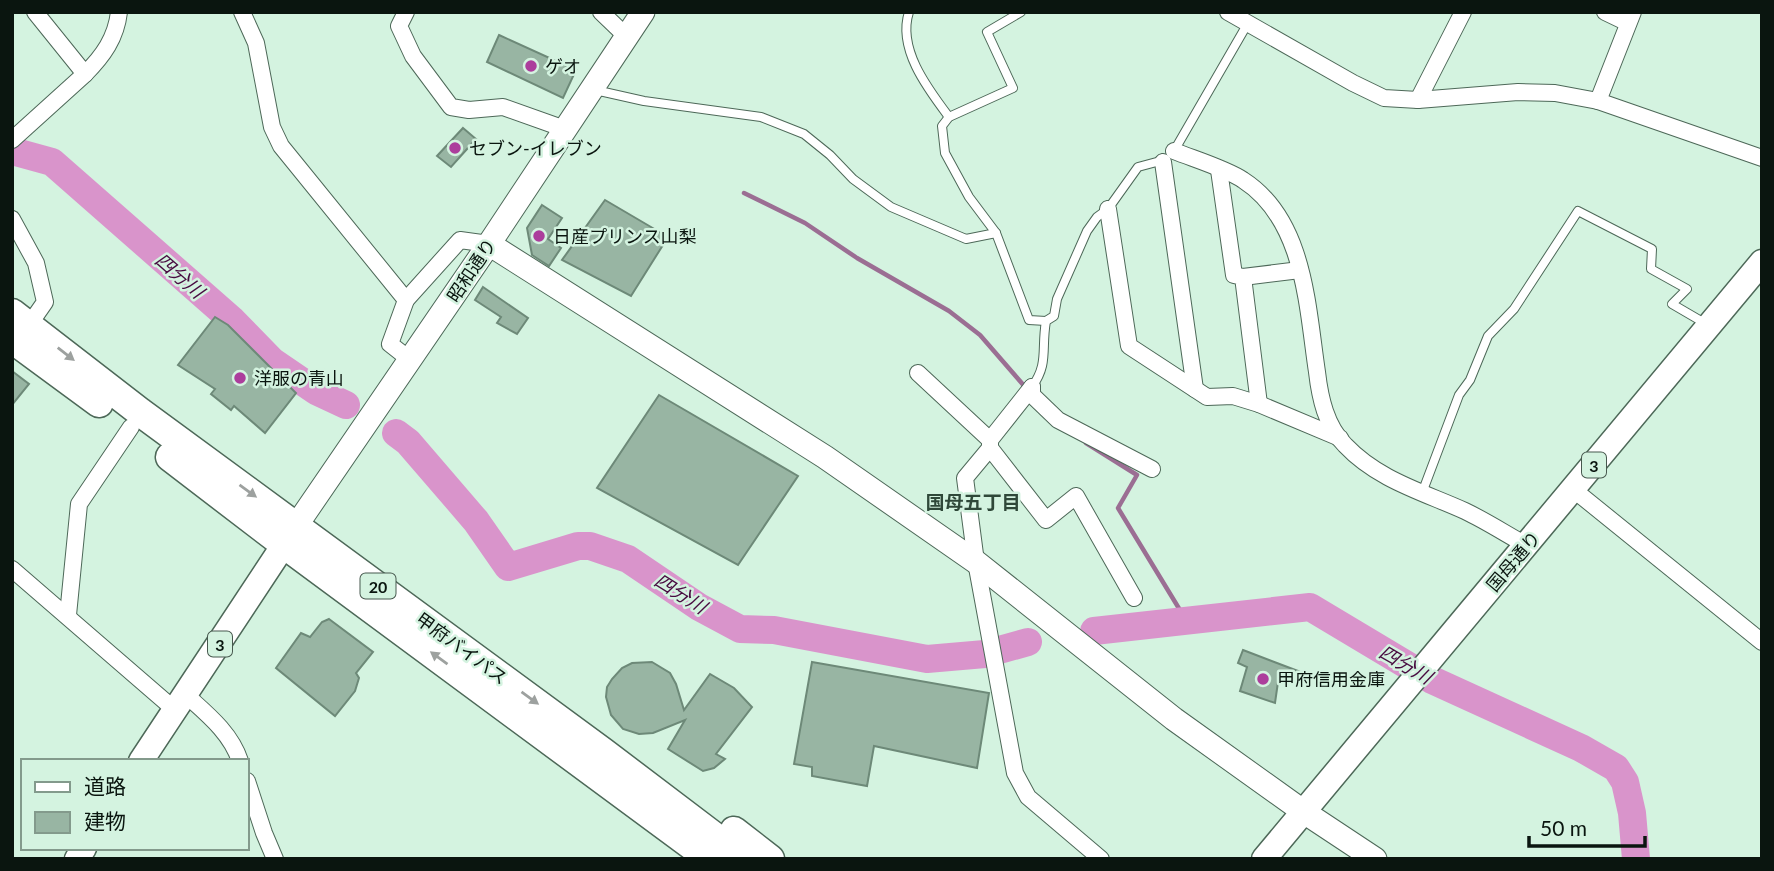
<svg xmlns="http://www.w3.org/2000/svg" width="1774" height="871" font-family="Lato,'Noto Sans JP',sans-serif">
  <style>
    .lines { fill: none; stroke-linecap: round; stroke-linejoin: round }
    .stream { stroke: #9b6e93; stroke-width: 4.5 }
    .river { stroke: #d994cb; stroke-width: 28 }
    .building { fill: #98b5a3; stroke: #6d8978; stroke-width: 2 }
    .lane-casing { stroke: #4d6858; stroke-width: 10 }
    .street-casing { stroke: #4d6858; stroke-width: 18 }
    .secondary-casing { stroke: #4d6858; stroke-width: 25 }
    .primary-casing { stroke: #4d6858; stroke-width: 27 }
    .highway-casing { stroke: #4d6858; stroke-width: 31 }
    .lane { stroke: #fff; stroke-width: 8 }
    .street { stroke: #fff; stroke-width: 16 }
    .secondary { stroke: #fff; stroke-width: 23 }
    .primary { stroke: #fff; stroke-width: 24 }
    .highway { stroke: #fff; stroke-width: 28 }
    .oneway { fill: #9da19f }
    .poi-dot { fill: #ac3e9c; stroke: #d4f3e0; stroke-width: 2.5 }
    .labels { text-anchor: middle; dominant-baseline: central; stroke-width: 5; stroke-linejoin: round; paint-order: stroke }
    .shield { fill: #d4f3e0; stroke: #47584e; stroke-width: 2 }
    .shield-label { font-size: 16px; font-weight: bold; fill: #0a150f }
    .poi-label { font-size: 18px; fill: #0a150f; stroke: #d4f3e0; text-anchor: start }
    .street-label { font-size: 18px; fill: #0a150f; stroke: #d4f3e0 }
    .water-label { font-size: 19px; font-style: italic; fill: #480b40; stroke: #d4f3e0 }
    .neighbourhood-label { font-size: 19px; font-weight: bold; fill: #2f4839; stroke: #d4f3e0 }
  </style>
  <rect width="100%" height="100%" fill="#d4f3e0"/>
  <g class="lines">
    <g class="stream">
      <polyline points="744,193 805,223 857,258 949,311 980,335 1026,388"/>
      <polyline points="1086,443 1137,475 1118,508 1186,620"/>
    </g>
    <g class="river">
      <polyline points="12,151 52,162 232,320 272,361 316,391 346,405"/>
      <polyline points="396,433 408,442 476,521 508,567 578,546 590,546 628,559 699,607 740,629 774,630 927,659 985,654 1028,642"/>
      <polyline points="1094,631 1310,607 1432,680 1581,748 1616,768 1625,782 1632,813 1636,859"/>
    </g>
  </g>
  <g class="building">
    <polygon points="499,35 576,70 563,98 487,62"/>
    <polygon points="463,128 476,139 451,167 437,156"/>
    <polygon points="605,200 668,237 631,296 562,260"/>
    <polygon points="542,205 562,218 548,239 561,248 549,266 532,255 527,228"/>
    <polygon points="483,287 528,318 517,334 497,323 501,317 475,300"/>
    <polygon points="215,317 228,325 296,393 265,433 234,406 231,410 211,394 215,389 178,365"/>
    <polygon points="12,371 29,384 12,405"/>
    <polygon points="659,395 798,476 738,565 597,488"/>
    <polygon points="329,619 373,652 356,673 359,678 355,691 335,716 276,668 301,633 310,637 322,622"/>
    <polygon points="1243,650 1298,671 1278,682 1275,703 1240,691 1247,667 1238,663"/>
    <polygon points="652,662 670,673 676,684 684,710 710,674 734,688 752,707 716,754 725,759 714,768 703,771 668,749 685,720 653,733 639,734 623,729 611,715 606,697 607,687 612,679 622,668 632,663"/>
    <polygon points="812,662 989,693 977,768 874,746 867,786 812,776 812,767 794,764"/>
  </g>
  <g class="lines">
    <g class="lane-casing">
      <g id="lane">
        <path d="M 909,12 C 897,49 928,89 949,117"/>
        <polyline points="1021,12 987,32 1013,88 949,117 942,126 945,153 969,197 996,233 1029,320 1046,321"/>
        <polyline points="595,90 644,101 761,117 804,134 830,155 853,179 891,207 966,239 996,233"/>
        <polyline points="1174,151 1248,23"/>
        <path d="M 1032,387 C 1049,363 1041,350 1046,321 L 1054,316 L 1057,299 L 1087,231 L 1097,217 L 1108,209 L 1138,167 L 1164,160"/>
        <polyline points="1422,493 1459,395 1470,380 1488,336 1514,309 1578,211 1652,249 1651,269 1687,289 1672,304 1708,325"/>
      </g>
    </g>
    <g class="street-casing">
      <g id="street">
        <path d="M 35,12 L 85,74 C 103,56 116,38 119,12"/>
        <polyline points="242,12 256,43 272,127 281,146 406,300"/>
        <polyline points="406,12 399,26 413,56 451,107 469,110 503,107 565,129"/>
        <polyline points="601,12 627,37"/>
        <polyline points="1228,12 1353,83 1384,98 1418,100 1518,92 1555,93 1598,101 1762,158"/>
        <polyline points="1605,12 1628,23"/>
        <polyline points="1418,100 1463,12"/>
        <polyline points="1598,101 1633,12"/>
        <polyline points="12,140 85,74"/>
        <path d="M 1174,151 C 1194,159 1227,169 1243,180 C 1305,220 1307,306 1317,372 C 1320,398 1326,426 1345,445 C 1378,480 1423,492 1465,511 C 1486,521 1506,534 1526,545"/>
        <polyline points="1163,162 1195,389"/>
        <polyline points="1219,170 1234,275 1243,277 1259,404"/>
        <polyline points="1108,209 1129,346 1207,397 1233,396 1259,404 1340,438"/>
        <polyline points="12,219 36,263 45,302 29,325"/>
        <polyline points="1243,277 1300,270"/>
        <polyline points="409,359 390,344 406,300 460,240 489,244"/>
        <polyline points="918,373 990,440"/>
        <polyline points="1032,387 990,440 990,448 965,478 976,562 1015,773 1028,797 1101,859"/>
        <polyline points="1032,387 1032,395 1058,420 1152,469"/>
        <polyline points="990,448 1046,520 1076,496 1134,598"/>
        <polyline points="1574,490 1762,642"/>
        <polyline points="12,569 175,710"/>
        <polyline points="68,615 79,504 131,427"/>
        <path d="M 186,695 C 207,714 231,733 240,761"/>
        <polyline points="247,781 264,833 275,859"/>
      </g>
    </g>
    <g class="secondary-casing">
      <g id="secondary">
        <polyline points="489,244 825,457 976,562 1174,719 1304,812 1375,859"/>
        <polyline points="296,526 489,244 643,12"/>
      </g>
    </g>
    <g class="primary-casing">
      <g id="primary">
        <polyline points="141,761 295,528"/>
        <polyline points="77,859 84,848"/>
        <polyline points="1264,859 1762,262"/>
      </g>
    </g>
    <g class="highway-casing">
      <g id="highway">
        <polyline points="12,313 140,412 603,752 744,859"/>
        <polyline points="12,339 99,403"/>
        <polyline points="170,457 285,545 710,859"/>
        <polyline points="734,831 770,859"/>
      </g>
    </g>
    <use href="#lane" class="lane"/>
    <use href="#street" class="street"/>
    <use href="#secondary" class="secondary"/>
    <use href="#primary" class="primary"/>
    <use href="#highway" class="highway"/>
  </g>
  <defs><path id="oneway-solid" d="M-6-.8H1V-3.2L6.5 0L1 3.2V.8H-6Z" transform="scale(1.75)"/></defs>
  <g class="oneway">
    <use href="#oneway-solid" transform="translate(66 354) rotate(38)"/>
    <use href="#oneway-solid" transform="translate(248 491) rotate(36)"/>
    <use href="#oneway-solid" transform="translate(439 658) rotate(-144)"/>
    <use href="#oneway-solid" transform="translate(530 698) rotate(36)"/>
  </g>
  <g class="poi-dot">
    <circle cx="531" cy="66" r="7"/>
    <circle cx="455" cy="148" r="7"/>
    <circle cx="539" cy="236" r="7"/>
    <circle cx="240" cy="378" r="7"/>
    <circle cx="1263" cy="679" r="7"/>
  </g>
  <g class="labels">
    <g class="shield">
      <rect x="1582" y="452.5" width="24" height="25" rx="5"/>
      <rect x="360.5" y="573.5" width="35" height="25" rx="5"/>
      <rect x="208" y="631.5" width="24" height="25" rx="5"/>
    </g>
    <g class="shield-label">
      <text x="1594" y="465">3</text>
      <text x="378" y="586">20</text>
      <text x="220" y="644">3</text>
    </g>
    <g class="poi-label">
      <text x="545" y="66">ゲオ</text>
      <text x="469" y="148">セブン-イレブン</text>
      <text x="553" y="236">日産プリンス山梨</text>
      <text x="254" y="378">洋服の青山</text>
      <text x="1277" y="679">甲府信用金庫</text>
    </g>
    <g class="street-label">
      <text transform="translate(471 270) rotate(-56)">昭和通り</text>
      <text transform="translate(1513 561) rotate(-50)">国母通り</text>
      <text transform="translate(462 648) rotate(36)">甲府バイパス</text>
    </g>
    <g class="water-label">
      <text transform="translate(180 275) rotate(41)">四分川</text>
      <text transform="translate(681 593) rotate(32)">四分川</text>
      <text transform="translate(1406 664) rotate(30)">四分川</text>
    </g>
    <g class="neighbourhood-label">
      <text x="973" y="501">国母五丁目</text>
    </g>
  </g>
  <rect width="1774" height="871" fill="none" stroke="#0a150f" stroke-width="28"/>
  <rect x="21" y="759" width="228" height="91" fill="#d4f3e0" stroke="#839a8c" stroke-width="2"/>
  <rect x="35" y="782" width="35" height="10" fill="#ffffff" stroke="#839a8c" stroke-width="2"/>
  <text x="84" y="794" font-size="21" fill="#0a150f">道路</text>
  <rect x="35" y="812" width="35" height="21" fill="#98b5a3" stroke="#839a8c" stroke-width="2"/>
  <text x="84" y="829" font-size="21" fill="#0a150f">建物</text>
  <path d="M1529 836v10h116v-10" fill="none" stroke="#0a150f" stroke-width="3.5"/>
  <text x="1540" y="836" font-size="21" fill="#0a150f" stroke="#d4f3e0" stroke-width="5" paint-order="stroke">50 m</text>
</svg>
